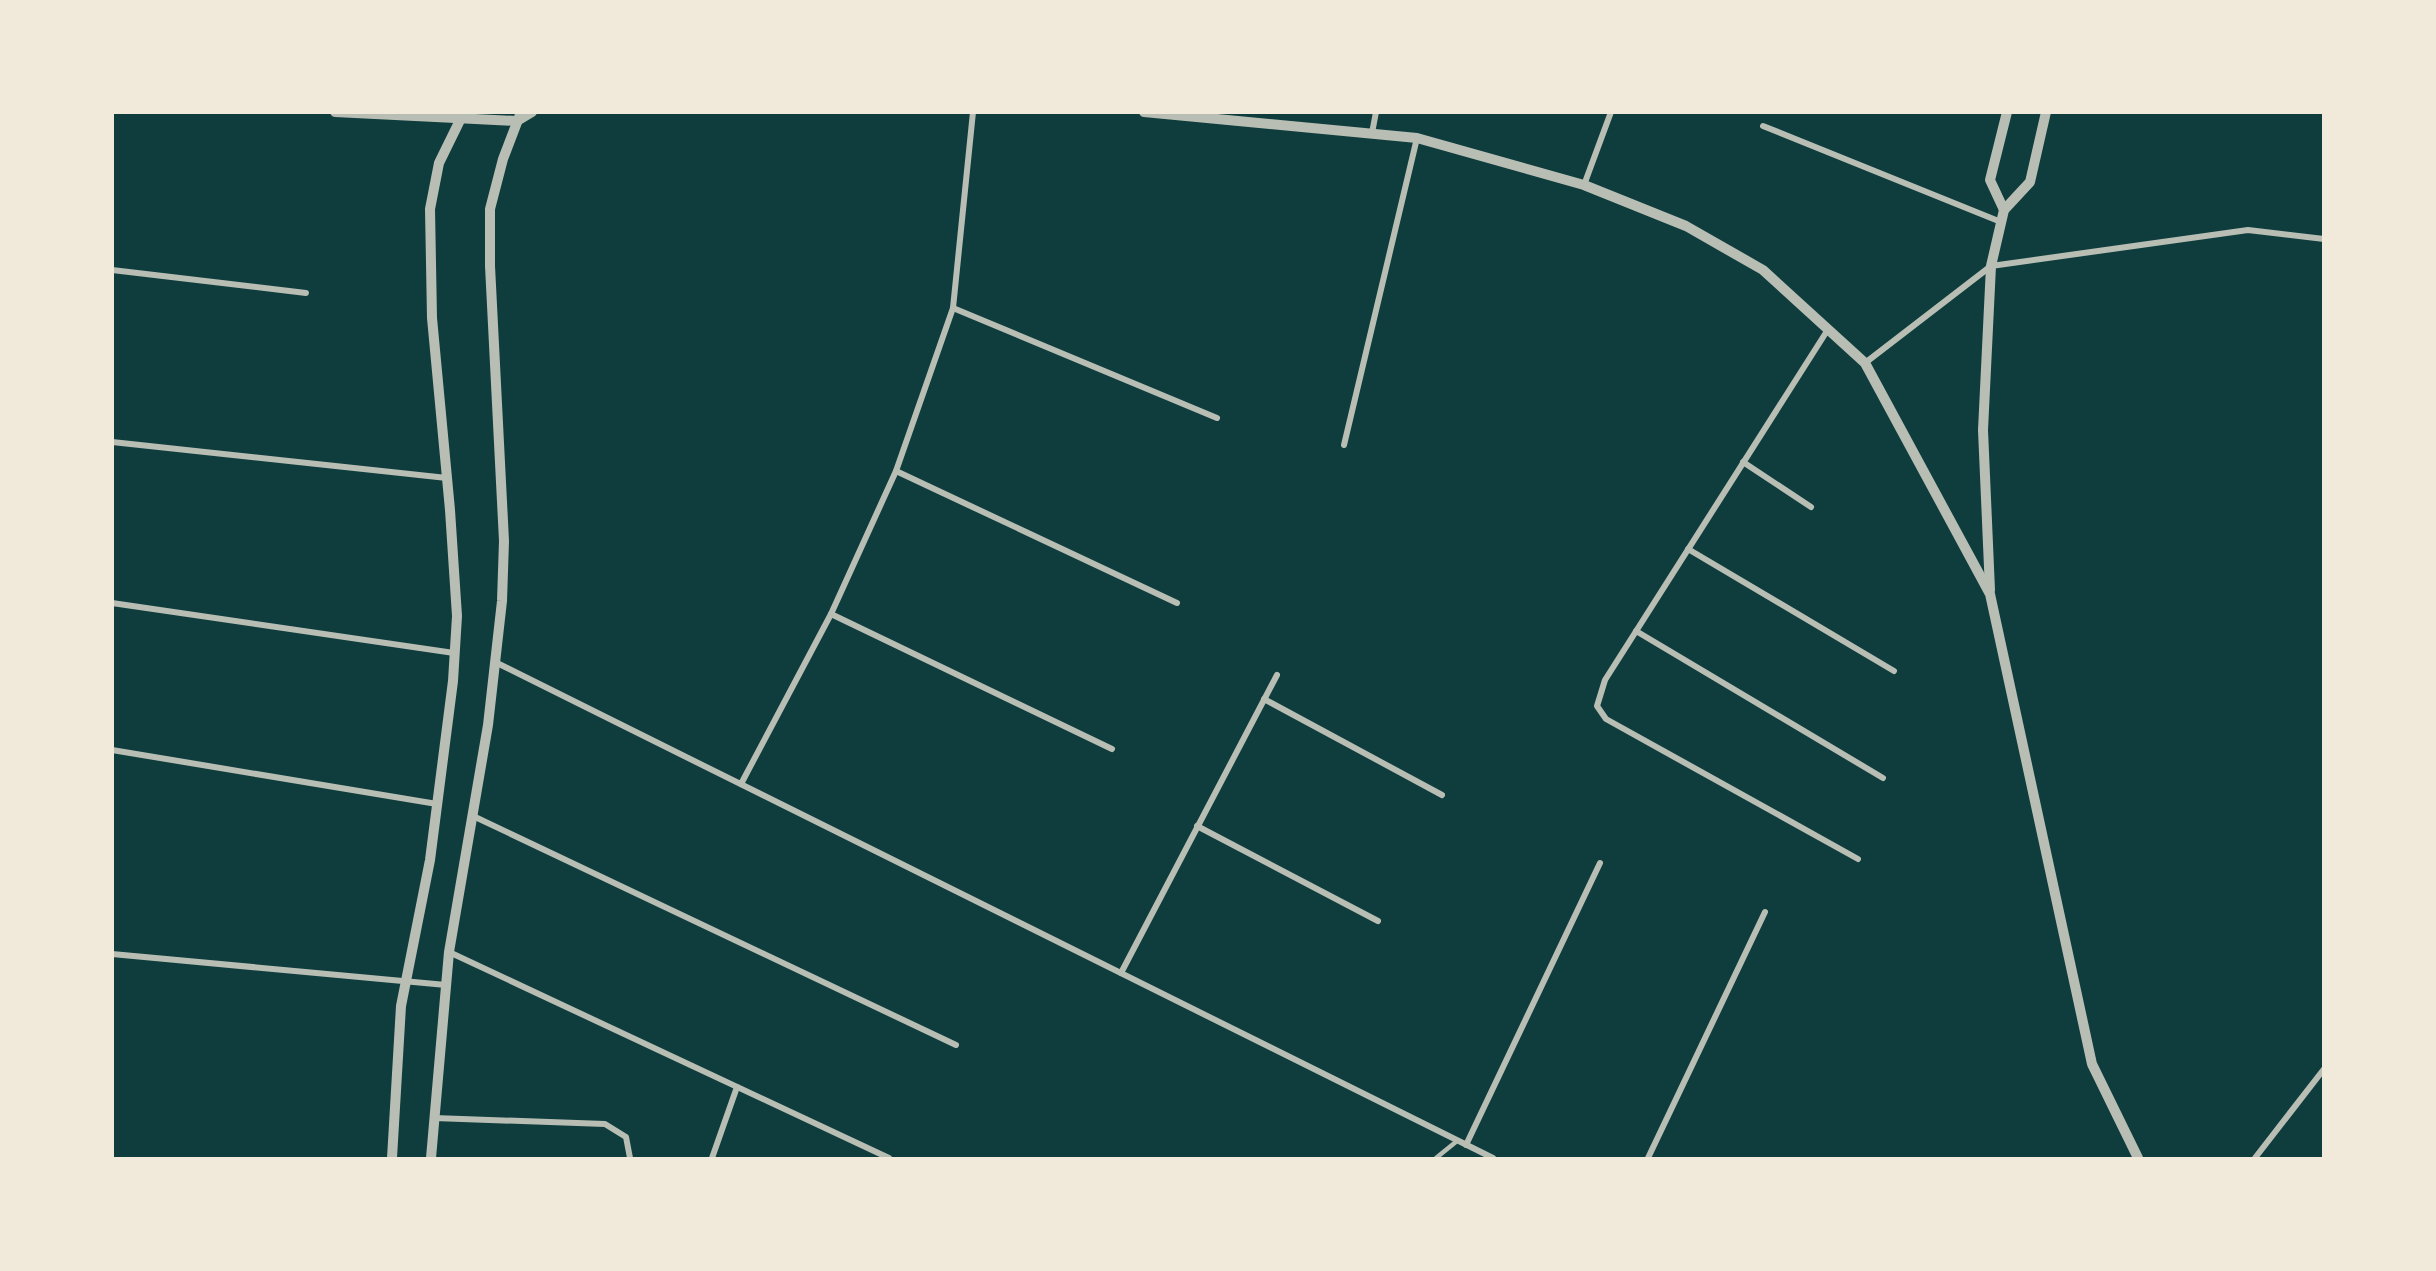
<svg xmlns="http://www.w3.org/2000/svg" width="2436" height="1271" font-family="Merriweather,serif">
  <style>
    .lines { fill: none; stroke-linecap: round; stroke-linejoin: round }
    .service { stroke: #b8beb3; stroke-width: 4.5 }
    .minor { stroke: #b8beb3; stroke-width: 6 }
    .tertiary { stroke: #b8beb3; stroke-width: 10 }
  </style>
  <rect width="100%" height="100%" fill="#0f3d3e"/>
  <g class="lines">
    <polyline class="service" points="1436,1158 1457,1141"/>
    <g class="minor">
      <polyline points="1763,126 2001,222"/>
      <polyline points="1372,133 1376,112"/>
      <polyline points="1584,185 1611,112"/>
      <polyline points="112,270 306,293"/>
      <polyline points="953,308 1217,418"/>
      <polyline points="1827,331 1605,680 1597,706 1606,719 1858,859"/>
      <polyline points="1865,363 1991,266 2248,230 2324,239"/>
      <polyline points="112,442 447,478"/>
      <polyline points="1344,445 1417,138"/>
      <polyline points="1743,462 1811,507"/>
      <polyline points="896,471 1177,603"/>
      <polyline points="1688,549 1894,671"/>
      <polyline points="112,603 454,653"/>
      <polyline points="831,614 1112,749"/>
      <polyline points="1636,631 1883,778"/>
      <polyline points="495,662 1493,1158"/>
      <polyline points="1264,699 1442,795"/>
      <polyline points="112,750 437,804"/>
      <polyline points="741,784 831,614 896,471 953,308 973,112"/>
      <polyline points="473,816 956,1045"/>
      <polyline points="1197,826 1378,921"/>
      <polyline points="449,952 889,1158"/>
      <polyline points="112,954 446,985"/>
      <polyline points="1121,973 1277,675"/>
      <polyline points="434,1118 605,1124 626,1137 630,1158"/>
      <polyline points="1466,1145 1600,863"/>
      <polyline points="712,1158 737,1087"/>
      <polyline points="1648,1158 1765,912"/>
      <polyline points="2255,1158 2324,1069"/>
    </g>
    <g class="tertiary">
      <polyline points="335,112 517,121 532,112"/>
      <polyline points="1144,112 1417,138 1584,185 1686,226 1763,270 1865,363 1990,594 2092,1064 2138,1158"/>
      <polyline points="2004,210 1990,180 2007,112"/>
      <polyline points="1990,590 1983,430 1991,266 2004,210 2030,182 2046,112"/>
      <polyline points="392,1158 401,1006 430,860 453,681 457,616 450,510 432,318 430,209 439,163 464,112"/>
      <polyline points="431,1158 449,952 488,725 502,601 504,541 490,266 490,209 503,159 521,112"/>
    </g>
  </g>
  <rect width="2436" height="1271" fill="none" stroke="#f1e9da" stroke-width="228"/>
</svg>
